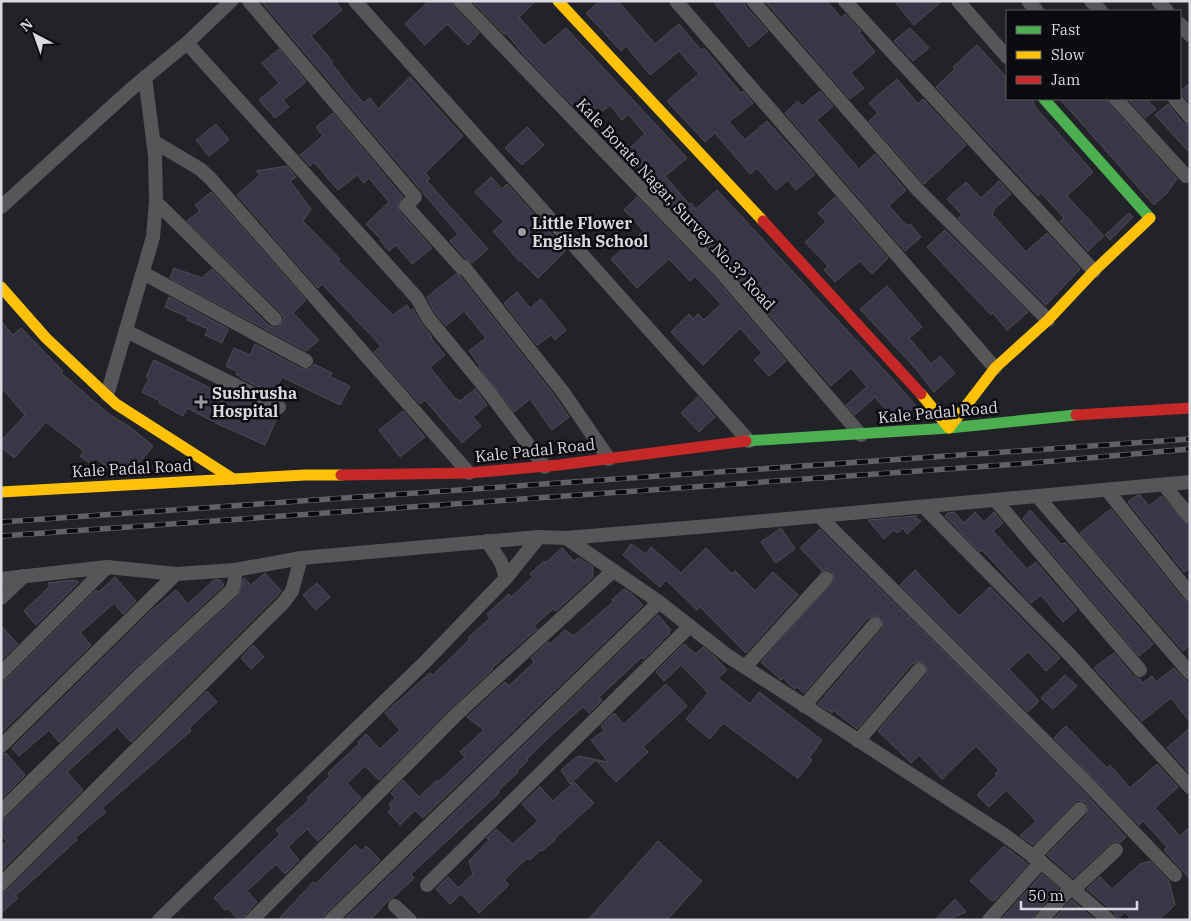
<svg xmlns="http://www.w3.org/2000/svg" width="1191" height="921" font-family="'IBM Plex Serif',serif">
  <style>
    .building { fill: #393648; stroke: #4d4d54 }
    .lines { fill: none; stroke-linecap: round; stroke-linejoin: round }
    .street { stroke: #565659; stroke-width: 14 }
    .fast { stroke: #4caf50; stroke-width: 11 }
    .slow { stroke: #ffc107; stroke-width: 11 }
    .jam { stroke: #c62828; stroke-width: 11 }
    .rail-casing { stroke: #626265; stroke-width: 5.5 }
    .rail { stroke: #0a0a0f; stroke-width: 4; stroke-dasharray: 11; stroke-linecap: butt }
    .poi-dot { fill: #9999a1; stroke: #0a0a0f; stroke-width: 2 }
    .labels { text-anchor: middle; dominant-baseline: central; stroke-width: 5; stroke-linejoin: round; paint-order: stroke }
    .street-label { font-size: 16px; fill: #d9d9e2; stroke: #0a0a0f }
    .poi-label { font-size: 16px; font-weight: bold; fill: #d9d9e2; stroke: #0a0a0f; text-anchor: start }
  </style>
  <rect width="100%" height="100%" fill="#222229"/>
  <g class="building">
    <polygon points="261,1 335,1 342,10 311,36 333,62 331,63 363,103 370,98 378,109 410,77 463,136 425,173 430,178 427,181 488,249 472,263 465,258 450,241 458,234"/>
    <polygon points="429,1 451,1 454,7 479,33 468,45 447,24 425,45 405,24"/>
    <polygon points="472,1 536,1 519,17 544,46 566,28 687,158 665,176 689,204 691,203 696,209 717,190 897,384 916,406 899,420 895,420 875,397 855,415 846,405 867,387 851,368 831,386 727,266 623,155 645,134 628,114 622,120 610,105 589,122 523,54 506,33 504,34"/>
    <polygon points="600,1 618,1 655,44 679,24 702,51 704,48 741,93 743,91 753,103 729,122 745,140 767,121 815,174 796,190 788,180 776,190 757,168 750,174 715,133 705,142 667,101 699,74 679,51 650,75 626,46 621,51 586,13"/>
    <polygon points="713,1 744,1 746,7 768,31 749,47"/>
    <polygon points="765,1 827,1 841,18 845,14 861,31 859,32 875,52 851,73 864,88 850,99"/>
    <polygon points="894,1 942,1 914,25"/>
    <polygon points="910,28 929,48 913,61 894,41"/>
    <polygon points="977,45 1007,78 1007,99 1032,99 1035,107 1093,172 1067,196 1104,236 1088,251 1060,221 1064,218 1041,193 1038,196 936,87 955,69 953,67"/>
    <polygon points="279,49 306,82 283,100 289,107 275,118 259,100 279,83 262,63"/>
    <polygon points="897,79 918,104 923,99 966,145 924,184 869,121 878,113 869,103"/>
    <polygon points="1190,83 1190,103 1180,92"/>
    <polygon points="820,91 833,106 817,120 859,169 875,154 906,190 889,206 907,226 910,224 921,237 905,251 785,113 798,101 802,106"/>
    <polygon points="1060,99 1107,99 1110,105 1177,179 1166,194 1154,205"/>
    <polygon points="1128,99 1146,99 1156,109 1145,118"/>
    <polygon points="1168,104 1183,123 1190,126 1190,153 1155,115"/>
    <polygon points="333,113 403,197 398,204 399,211 432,248 412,264 396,245 389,251 380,240 381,239 366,224 389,202 369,178 364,183 357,175 338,190 314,162 310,166 300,155 323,136 316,127"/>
    <polygon points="216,124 229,140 209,156 196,140"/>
    <polygon points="527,127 544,145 522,165 505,148"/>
    <polygon points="287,166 296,177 290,181 311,209 303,221 340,259 338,261 393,315 407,305 410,311 413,309 421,323 432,337 431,338 445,355 430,367 456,400 457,399 460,401 475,389 487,405 473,417 481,426 462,443 425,400 420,404 374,352 381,346 322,284 318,288 237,195 260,175 256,171"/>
    <polygon points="491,177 502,189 507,184 566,250 538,278 520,260 519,261 493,231 504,222 475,192"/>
    <polygon points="999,181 1011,194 993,210 994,212 992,214 1026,252 1047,233 1080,269 1046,305 958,218 962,215 947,199 966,182 981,198"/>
    <polygon points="211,192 306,300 293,313 319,340 306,351 170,278 174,268 202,278 212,269 269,326 277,328 283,322 284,317 281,313 187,221 200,211 195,205"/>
    <polygon points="637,197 715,278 786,361 769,376 754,360 762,353 740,328 703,365 671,332 689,314 693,319 698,314 704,320 721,304 695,276 690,281 669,259 637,288 611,259 644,231 624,210"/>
    <polygon points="835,197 888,258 872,274 860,261 835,282 824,270 828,266 805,242 826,222 818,213"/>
    <polygon points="1129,213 1133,217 1110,240 1105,235"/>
    <polygon points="945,230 1028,312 1007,330 993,313 991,315 927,247"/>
    <polygon points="456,274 460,276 551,391 569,417 552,430 530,399 514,412 479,367 480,366 469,351 486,338 464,311 446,326 435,313 427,297"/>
    <polygon points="887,286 922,327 909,338 931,364 940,356 955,373 934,392 915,368 860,309"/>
    <polygon points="517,292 530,308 541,299 566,330 555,340 551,335 537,345 504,303"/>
    <polygon points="169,297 228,329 222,343 205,335 208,329 187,320 188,317 165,307"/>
    <polygon points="1,321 13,335 21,328 59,367 63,371 61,373 110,415 130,427 153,446 131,473 115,474 96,458 91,464 80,456 84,451 46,422 14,458 1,447 1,441 25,415 1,387"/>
    <polygon points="255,344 302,369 310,369 314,364 332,373 330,377 350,386 340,405 282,377 273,394 241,378 241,377 236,374 238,372 226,366 234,348 250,355"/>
    <polygon points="154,360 232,399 234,394 278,416 265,445 220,425 187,408 183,416 159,403 160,401 142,392 149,379 146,377"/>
    <polygon points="698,397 715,417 699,432 681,413"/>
    <polygon points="403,411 425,437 400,457 379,430"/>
    <polygon points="1140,495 1149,506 1162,496 1190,528 1190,568 1184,572 1128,502 1136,496"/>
    <polygon points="1111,509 1183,599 1190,603 1190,645 1183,651 1080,533"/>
    <polygon points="1030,510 1061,544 1066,543 1153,644 1139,656 1023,519"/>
    <polygon points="954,512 964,523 975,512 984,522 994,512 1003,523 993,531 1027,569 1036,562 1077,610 1063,622 1041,595 1031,603 982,550 980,552 945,516 948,513"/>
    <polygon points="917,516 915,518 921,521 907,534 903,528 897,533 894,530 884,539 868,520"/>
    <polygon points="781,528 795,549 776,563 761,542"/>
    <polygon points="820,529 1079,787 1126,837 1120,843 1115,841 1110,844 1073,878 1047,855 1087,815 1088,807 1086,802 1078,800 1074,803 1033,845 1020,836 1036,821 1006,790 989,807 977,795 997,775 995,774 999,770 976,746 942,779 919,755 911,763 878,731 926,675 927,668 921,662 917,662 912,664 857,729 834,711 832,713 818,704 882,629 883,621 877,616 873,616 868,618 804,693 797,687 795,689 791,686 783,678 781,680 761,662 834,580 832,572 827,569 822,571 800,548"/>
    <polygon points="631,544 646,554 651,547 681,573 706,548 732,574 735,571 755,591 773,572 798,595 746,653 700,607 697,610 666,580 660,587 623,555"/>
    <polygon points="562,548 574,561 579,558 593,567 593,577 556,611 553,609 534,626 537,629 492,668 493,669 452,707 379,780 365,766 347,783 361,798 318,841 307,829 288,847 299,860 285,874 276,864 247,891 257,902 246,914 243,920 238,920 228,908 225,910 214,898 280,834 276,830 309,800 307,798 330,776 328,773 359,744 358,742 366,734 380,749 400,730 385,713 430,673 433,675 470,639 468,638 490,618 487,614 509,594 511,597 533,577 530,574 544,561 545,563"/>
    <polygon points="915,570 959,616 990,587 1060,658 1046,671 1028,652 1009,669 1039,701 1028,712 900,585"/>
    <polygon points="265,573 281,591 277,596 131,742 117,727 67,772 83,790 1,871 1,846 7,841 1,835 1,820 7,817 147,680 238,596 244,578 251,585"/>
    <polygon points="115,577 136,601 123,614 114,603 80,633 91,645 1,733 1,682 7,679 96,590 99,592"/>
    <polygon points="73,580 79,582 36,625 24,611 50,586 48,583"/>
    <polygon points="214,580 220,580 224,585 135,668 59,742 49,730 19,756 12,748 151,611 176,590 188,604"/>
    <polygon points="317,583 330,597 316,610 303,595"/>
    <polygon points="624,589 633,595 643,605 423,818 415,810 400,825 388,812 392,808 389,804 395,798 391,793 403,780 419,797 437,780 438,782 465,757 460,752 484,730 467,717 505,682 509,686 534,662 531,658 548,642 550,644 565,630 574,636 614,601 612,600"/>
    <polygon points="658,615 671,630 668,632 670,633 644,659 642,657 599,697 602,700 589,713 583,707 548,738 527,759 528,760 517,771 518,772 498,791 499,793 411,874 414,878 393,898 389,900 370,920 344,920"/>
    <polygon points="1,626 18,644 1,660"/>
    <polygon points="684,644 696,654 703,647 715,657 727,670 718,678 750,704 759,692 822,740 809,758 812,760 798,778 723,723 710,739 686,719 708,693 681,665 664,681 656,672"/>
    <polygon points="253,645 264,657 251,669 241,658"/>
    <polygon points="1114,653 1133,676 1140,679 1143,683 1152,676 1156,682 1174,668 1190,685 1190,722 1171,698 1142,721 1094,668"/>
    <polygon points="1065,675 1077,686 1053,709 1041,698"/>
    <polygon points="666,684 687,706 643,747 648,752 616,782 596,760 570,784 561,770 578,756 608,762 591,740 605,730 601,726 614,713 624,724"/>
    <polygon points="207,691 217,702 189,728 191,731 102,808 106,812 75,838 77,840 15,896 18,898 1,913 1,893 7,890"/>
    <polygon points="1066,726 1107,768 1110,765 1130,788 1157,764 1178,787 1155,808 1180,836 1190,827 1190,879 1164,850 1167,847 1143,821 1139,825 1054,738"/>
    <polygon points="1190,728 1190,774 1167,748"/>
    <polygon points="6,753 25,775 1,799 1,755"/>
    <polygon points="574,782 594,803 554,839 555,840 542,851 541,850 530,860 527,858 504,880 509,885 479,913 461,894 450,904 436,889 448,877 458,888 473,874 469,861 489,840 487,838 496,829 513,844 538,821 522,804 540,787 553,801"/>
    <polygon points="658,841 702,881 667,920 588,920"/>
    <polygon points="355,845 362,851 366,846 380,860 325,914 322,920 278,920 313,882 316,884"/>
    <polygon points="1004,846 1028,864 995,900 992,901 970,881"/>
    <polygon points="1150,861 1169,881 1175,905 1159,920 1132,920 1125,912 1117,919 1115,913 1087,889 1100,877 1112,889 1140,864"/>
    <polygon points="1042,874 1059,888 1035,914 1032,920 1001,920"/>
    <polygon points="955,899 966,912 947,920 935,920"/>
    <polygon points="1072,900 1095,920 1053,920"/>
  </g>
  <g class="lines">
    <g class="street">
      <polyline points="249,1 415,197 406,206 462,268 464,267 563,392 609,459"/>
      <polyline points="355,1 749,441"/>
      <polyline points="460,1 721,272 861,435"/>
      <polyline points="676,1 995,368"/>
      <polyline points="753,1 918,190 1048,320"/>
      <polyline points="845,1 1094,271"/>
      <polyline points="958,1 1007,57"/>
      <polyline points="1028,1 1037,11"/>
      <polyline points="1091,1 1101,11"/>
      <polyline points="1158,1 1167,11"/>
      <polyline points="1180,24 1190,35"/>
      <polyline points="187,43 417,298 428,318 488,391 545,467"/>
      <polyline points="1116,99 1186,176"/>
      <polyline points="1175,99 1190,117"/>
      <polyline points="153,141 200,169 210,178 469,473"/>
      <polyline points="156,202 275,319"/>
      <polyline points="1,207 130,90 187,43 231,1"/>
      <polyline points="143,273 306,361"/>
      <polyline points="126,331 279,407"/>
      <polyline points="107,395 153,237 156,202 155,155 145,77"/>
      <polyline points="1164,485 1190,517"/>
      <polyline points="1107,490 1190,594"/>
      <polyline points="1038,497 1190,673"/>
      <polyline points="996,501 1140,670"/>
      <polyline points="924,507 1070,655 1190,787"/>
      <polyline points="820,517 1085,781 1175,875"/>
      <polyline points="566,538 659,602 728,656 1003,834 1041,862 1109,920"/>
      <polyline points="487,541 501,562 506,578"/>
      <polyline points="235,570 301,558 539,537 566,538 721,525 1190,482"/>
      <polyline points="1,579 107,567 1,673"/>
      <polyline points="1,598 24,576"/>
      <polyline points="745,667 826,578"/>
      <polyline points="804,706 875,624"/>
      <polyline points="858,741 919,670"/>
      <polyline points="1,746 176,574 107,567"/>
      <polyline points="1,811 141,674 232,590 235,580 235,570 176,574"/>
      <polyline points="1033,857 1080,809"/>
      <polyline points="1,884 284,602 292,591 301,558"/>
      <polyline points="427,885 690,626"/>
      <polyline points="1073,890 1116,850"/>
      <polyline points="395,906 410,920"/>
      <polyline points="159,920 425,662 506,578 539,537"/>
      <polyline points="252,920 458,713 613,571"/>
      <polyline points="331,920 659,602"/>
      <polyline points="989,920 1041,862"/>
      <polyline points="1041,920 1071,888"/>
    </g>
    <g class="fast">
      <polyline points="1044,99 1150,218"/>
      <polyline points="746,441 949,428 1076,415"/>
    </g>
    <g class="slow">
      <polyline points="558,1 763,221"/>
      <polyline points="1,287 46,338 116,404 233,479"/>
      <polyline points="921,394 949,428 995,368 1048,320 1094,271 1150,218"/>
      <polyline points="1,492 305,475 341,475"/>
    </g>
    <g class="jam">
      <polyline points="763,221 921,394"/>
      <polyline points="1076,415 1190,408"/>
      <polyline points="341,475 469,473 559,465 746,441"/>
    </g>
    <g class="rail-casing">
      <g id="rail">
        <polyline points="1,522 1190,439"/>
        <polyline points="1,536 1031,463 1190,449"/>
      </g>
    </g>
    <use href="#rail" class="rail"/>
  </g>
  <g class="poi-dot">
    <circle cx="522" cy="232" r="5"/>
    <path d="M198.5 394.5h5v5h5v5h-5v5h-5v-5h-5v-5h5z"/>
  </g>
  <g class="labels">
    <g class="street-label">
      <text transform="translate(676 204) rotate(47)">Kale Borate Nagar, Survey No.3? Road</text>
      <text transform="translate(938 412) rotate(-5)">Kale Padal Road</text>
      <text transform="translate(535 450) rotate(-6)">Kale Padal Road</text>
      <text transform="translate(132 468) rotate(-3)">Kale Padal Road</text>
    </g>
    <g class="poi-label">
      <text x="532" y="223">Little Flower<tspan x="532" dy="18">English School</tspan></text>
      <text x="212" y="393">Sushrusha<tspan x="212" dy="18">Hospital</tspan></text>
    </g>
  </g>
  <rect width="1191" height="921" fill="none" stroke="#d9d9e2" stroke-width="5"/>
  <rect x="1006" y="10" width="175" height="90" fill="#0a0a0f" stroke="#5d5d63"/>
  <rect x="1016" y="26" width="25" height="8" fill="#4caf50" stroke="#5d5d63"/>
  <text x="1051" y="35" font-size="15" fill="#d9d9e2">Fast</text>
  <rect x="1016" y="51" width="25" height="8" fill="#ffc107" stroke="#5d5d63"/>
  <text x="1051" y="60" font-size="15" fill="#d9d9e2">Slow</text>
  <rect x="1016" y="76" width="25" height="8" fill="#c62828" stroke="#5d5d63"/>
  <text x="1051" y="85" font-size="15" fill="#d9d9e2">Jam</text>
  <g transform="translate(35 35) rotate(319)" stroke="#0a0a0f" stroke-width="4" paint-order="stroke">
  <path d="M0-4L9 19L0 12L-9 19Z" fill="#d9d9e2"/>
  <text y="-8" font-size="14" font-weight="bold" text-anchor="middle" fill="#d9d9e2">N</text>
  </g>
  <path d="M1021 901v8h116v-8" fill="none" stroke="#d9d9e2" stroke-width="2.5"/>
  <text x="1028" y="901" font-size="15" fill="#d9d9e2" stroke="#0a0a0f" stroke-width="4" paint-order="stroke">50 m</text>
</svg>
